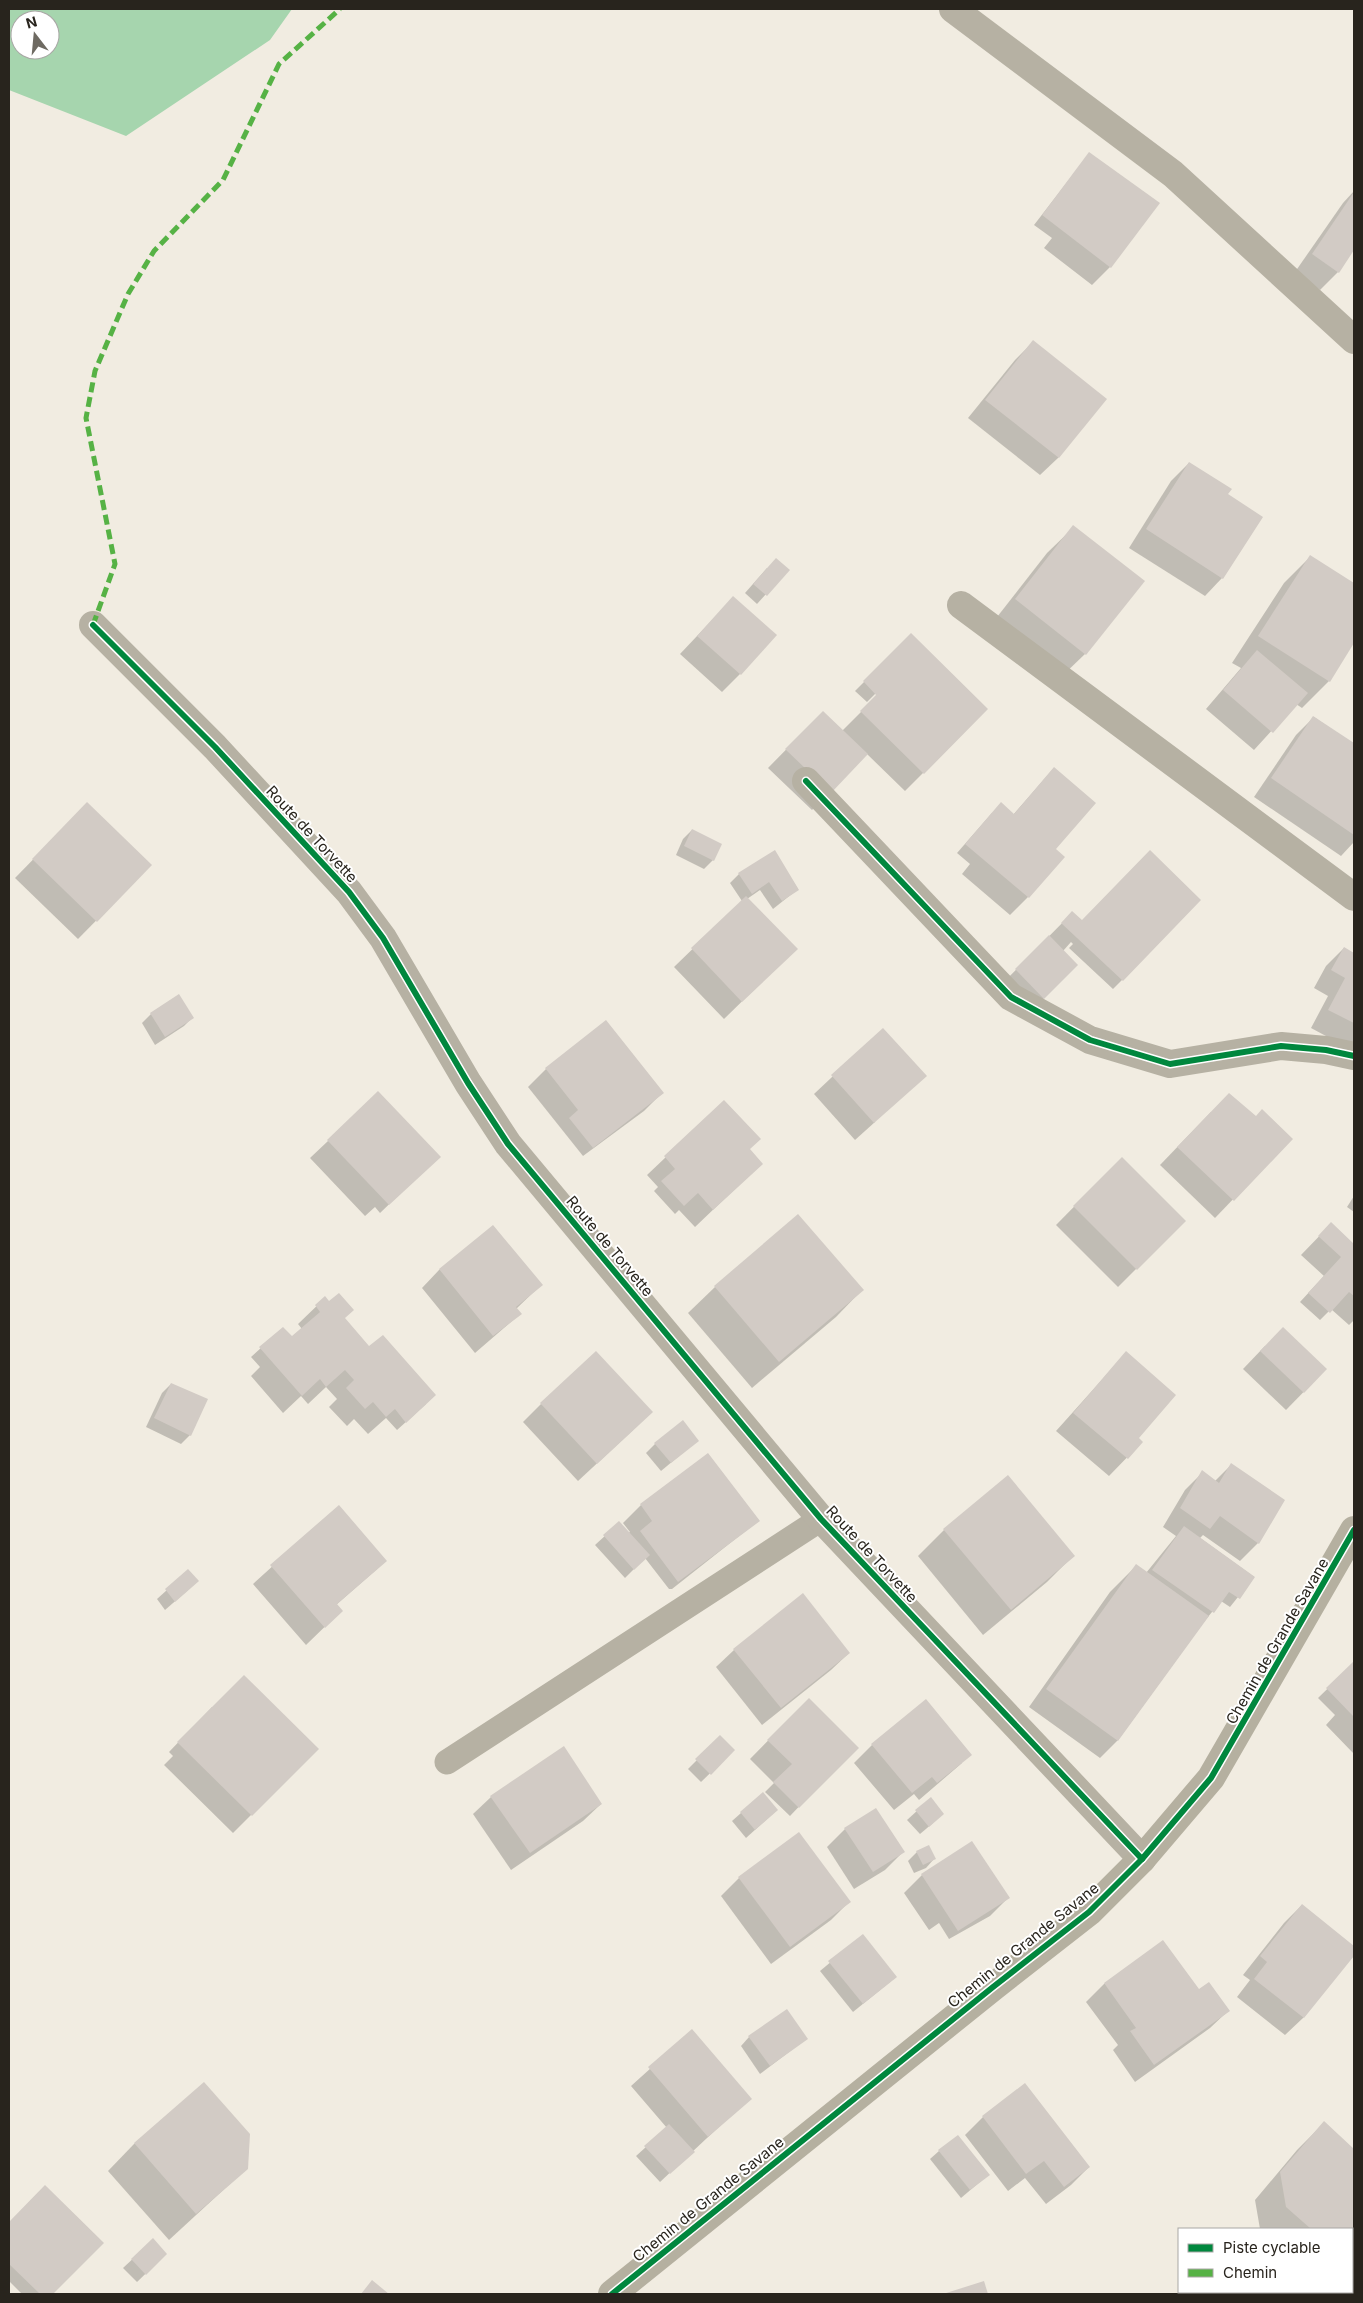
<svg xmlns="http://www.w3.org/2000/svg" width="1363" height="2303" font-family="Inter,sans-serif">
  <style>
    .forest { fill: #a6d5ae; fill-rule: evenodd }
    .shadow { fill: #0003 }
    .building { fill: #d2cbc5 }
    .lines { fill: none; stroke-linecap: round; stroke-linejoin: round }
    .lane { stroke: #b6b1a3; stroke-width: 25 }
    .street { stroke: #b6b1a3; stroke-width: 28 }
    .secondary { stroke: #b5b0a0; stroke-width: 28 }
    .quiet { stroke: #56b245; stroke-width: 5; stroke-dasharray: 10 5; stroke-linecap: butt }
    .cycleway-casing { stroke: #fff; stroke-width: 9 }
    .cycleway { stroke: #00873e; stroke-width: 6 }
    .labels { text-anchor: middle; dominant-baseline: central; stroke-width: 4; stroke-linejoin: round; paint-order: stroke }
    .street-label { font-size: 15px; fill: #28241d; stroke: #fff }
  </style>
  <rect width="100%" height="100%" fill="#f1ece1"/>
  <path class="forest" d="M 9,9 L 292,9 L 270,40 L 126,136 L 9,90 ZM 20,20 L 50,20 L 50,50 L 20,50 Z"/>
  <g class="shadow">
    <polygon points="1089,154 1110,267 1092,285 1044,248 1052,238 1034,225"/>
    <polygon points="1354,191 1354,248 1338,272 1320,290 1295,272 1343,203"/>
    <polygon points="1033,342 1105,399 1058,458 1040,475 968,418 1015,360"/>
    <polygon points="1189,463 1226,495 1222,578 1205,596 1129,548 1171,481"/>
    <polygon points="1074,527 1085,654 1058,680 990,626 1047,553"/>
    <polygon points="1310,557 1354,585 1354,641 1329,681 1302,708 1296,704 1254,750 1206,709 1241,668 1232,663 1284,583"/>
    <polygon points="767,568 788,570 757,604 745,593"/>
    <polygon points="733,598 740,674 722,692 680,654"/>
    <polygon points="911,635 987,709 905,791 867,754 812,810 768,768 823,712 842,731 901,672 899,670 867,702 855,691"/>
    <polygon points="1314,717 1354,745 1354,842 1341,856 1254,797 1296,735"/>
    <polygon points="1054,768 1054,849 1028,897 1010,915 962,874 970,864 957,853 992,813 1013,815"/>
    <polygon points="692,830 713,860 704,869 676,855 683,839"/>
    <polygon points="57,835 138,878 78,939 15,878"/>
    <polygon points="774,852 798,889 773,909 760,890 747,899 796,949 724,1019 674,967 742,901 730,883 739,874"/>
    <polygon points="1072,913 1133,969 1113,989 1069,948 1073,944 1071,942 1063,951 1077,965 1026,1016 998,988"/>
    <polygon points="1344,948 1354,954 1354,1051 1311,1028 1328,996 1314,988 1326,966"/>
    <polygon points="151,1014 192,1018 184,1026 155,1045 142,1023"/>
    <polygon points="883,1029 875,1122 855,1140 814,1094"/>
    <polygon points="546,1069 662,1093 644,1111 583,1156 528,1087"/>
    <polygon points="724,1102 749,1150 761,1164 695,1227 679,1210 675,1214 654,1191 658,1187 647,1175"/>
    <polygon points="1211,1112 1255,1118 1291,1139 1215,1218 1160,1165"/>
    <polygon points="328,1141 430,1165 380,1213 375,1207 365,1216 310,1158"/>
    <polygon points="1122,1158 1184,1221 1118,1287 1056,1225"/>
    <polygon points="1354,1196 1354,1212 1347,1207"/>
    <polygon points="798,1216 862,1290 836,1317 752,1388 688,1313 715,1287"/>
    <polygon points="1331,1224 1354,1245 1354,1320 1349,1325 1331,1309 1320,1320 1300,1302 1324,1276 1301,1255"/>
    <polygon points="493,1226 541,1285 516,1309 520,1314 475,1353 422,1288 439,1270"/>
    <polygon points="325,1298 368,1346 426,1404 397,1430 386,1418 368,1434 354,1419 347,1426 329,1407 337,1399 326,1387 308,1404 301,1396 283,1413 251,1376 260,1367 251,1357 283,1328 282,1344 302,1329 298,1324"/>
    <polygon points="1265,1346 1326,1369 1286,1410 1243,1369"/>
    <polygon points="1126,1353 1137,1438 1142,1442 1109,1476 1056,1431"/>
    <polygon points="171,1384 206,1400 190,1435 181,1444 146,1427 162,1393"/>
    <polygon points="541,1404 633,1430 578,1481 523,1422"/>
    <polygon points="697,1441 661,1471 646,1453 655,1444"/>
    <polygon points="708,1455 758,1521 672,1589 669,1589 645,1558 625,1578 595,1545 619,1523 628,1533 630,1532 623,1523 641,1505"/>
    <polygon points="1231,1465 1283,1500 1258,1543 1240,1561 1203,1535 1200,1538 1254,1577 1230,1607 1221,1601 1203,1623 1118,1740 1100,1758 1029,1707 1110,1592 1136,1566 1146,1573 1176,1536 1163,1527 1185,1490 1203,1472 1215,1481"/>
    <polygon points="338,1507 377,1569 336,1605 341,1611 306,1645 253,1584"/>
    <polygon points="944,1530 1073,1556 1047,1582 983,1635 918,1556"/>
    <polygon points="188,1571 188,1590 165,1610 157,1599"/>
    <polygon points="734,1650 849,1653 831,1670 762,1725 716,1667"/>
    <polygon points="1354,1663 1354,1754 1326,1725 1335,1715 1318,1698"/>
    <polygon points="809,1699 811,1794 790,1816 765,1792 774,1783 750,1759"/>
    <polygon points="212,1707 317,1749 233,1833 164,1765 173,1756 169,1752"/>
    <polygon points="720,1737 734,1750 701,1782 688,1769"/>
    <polygon points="872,1745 962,1763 919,1800 914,1794 894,1810 854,1763"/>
    <polygon points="491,1797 601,1804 583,1821 511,1870 473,1814"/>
    <polygon points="930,1799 933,1823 920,1834 907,1820"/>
    <polygon points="777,1810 746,1838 732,1821 741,1813"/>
    <polygon points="845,1829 903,1852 885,1870 854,1889 827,1847"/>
    <polygon points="798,1834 849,1902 831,1920 771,1964 721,1896 739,1878"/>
    <polygon points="917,1852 934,1859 926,1868 914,1873 908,1861"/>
    <polygon points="922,1875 1008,1898 990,1916 949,1939 939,1923 929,1930 904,1893"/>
    <polygon points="1302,1905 1354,1948 1354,1954 1303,2018 1285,2035 1237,1997 1250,1980 1243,1975 1284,1923"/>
    <polygon points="862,1936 896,1977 853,2012 820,1971"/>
    <polygon points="1163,1942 1199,1991 1228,2011 1210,2028 1135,2082 1113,2050 1118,2045 1086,2002 1104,1984"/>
    <polygon points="692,2031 722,2124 660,2182 636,2156 667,2128 631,2086"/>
    <polygon points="749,2037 806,2039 760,2074 741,2046"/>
    <polygon points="204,2084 246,2169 169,2240 108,2171 134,2144"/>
    <polygon points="1025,2085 1089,2167 1071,2185 1046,2204 1025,2178 1008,2191 965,2135 983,2117"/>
    <polygon points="1324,2123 1354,2151 1354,2234 1352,2237 1352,2229 1260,2229 1255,2200 1297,2150"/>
    <polygon points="939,2151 988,2175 961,2198 930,2159"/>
    <polygon points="45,2186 103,2243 51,2294 22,2294 9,2281 9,2223"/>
    <polygon points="153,2240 166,2254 137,2282 123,2268"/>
  </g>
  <g class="building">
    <polygon points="1089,152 1160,203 1111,268 1042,215"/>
    <polygon points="1354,192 1354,250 1339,273 1312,254"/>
    <polygon points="1033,340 1107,399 1059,458 985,400"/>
    <polygon points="1189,462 1232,489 1228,494 1263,517 1223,579 1146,529"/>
    <polygon points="1073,525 1145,581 1086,655 1015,599"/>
    <polygon points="1310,555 1354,583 1354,643 1330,682 1258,636"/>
    <polygon points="776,558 790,570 767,596 753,584"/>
    <polygon points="733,596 777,635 741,675 697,636"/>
    <polygon points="911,633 988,709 924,774 860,711 876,695 863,681"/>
    <polygon points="1257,650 1308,693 1273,733 1223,690"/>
    <polygon points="823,711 868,754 831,793 785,749"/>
    <polygon points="1313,716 1354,743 1354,835 1271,778"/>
    <polygon points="1054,767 1096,803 1056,849 1065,857 1029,898 965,844 1001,802 1014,814"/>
    <polygon points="87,802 152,865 97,922 32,859"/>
    <polygon points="692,829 722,844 714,861 684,846"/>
    <polygon points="775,850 799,890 782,901 769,882 752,894 738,873"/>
    <polygon points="1150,850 1201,900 1123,981 1061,923 1072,911 1082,920"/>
    <polygon points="746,896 798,949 742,1002 691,948"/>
    <polygon points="1049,935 1078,965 1044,999 1015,969"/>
    <polygon points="1344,947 1354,953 1354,1023 1328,1010 1345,978 1331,970"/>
    <polygon points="179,994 194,1018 165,1037 150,1013"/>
    <polygon points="606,1020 664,1093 593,1148 569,1118 578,1110 545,1068"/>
    <polygon points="883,1028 927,1076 874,1123 831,1075"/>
    <polygon points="378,1091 441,1157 389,1205 327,1140"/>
    <polygon points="1229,1093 1256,1116 1262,1109 1293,1139 1234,1201 1177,1147"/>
    <polygon points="724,1100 761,1139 750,1149 763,1164 713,1210 698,1193 684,1206 661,1181 675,1169 664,1156"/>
    <polygon points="1122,1157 1186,1221 1137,1270 1073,1206"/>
    <polygon points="798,1214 864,1290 779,1362 714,1286"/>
    <polygon points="1331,1222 1354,1244 1354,1296 1349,1292 1330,1313 1308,1293 1341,1257 1318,1236"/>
    <polygon points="493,1225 543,1285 516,1307 522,1314 493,1336 439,1269"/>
    <polygon points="339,1293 354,1310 345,1318 369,1346 383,1335 436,1395 406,1423 395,1409 386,1417 373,1402 365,1409 346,1388 354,1380 345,1370 326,1387 320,1379 302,1396 259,1347 283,1327 292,1336 320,1312 315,1305 325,1296 329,1301"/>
    <polygon points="1283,1327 1327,1369 1304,1393 1260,1351"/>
    <polygon points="596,1351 653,1412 597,1464 540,1403"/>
    <polygon points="1126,1351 1176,1395 1139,1438 1143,1442 1128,1459 1073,1413"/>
    <polygon points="171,1383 208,1399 191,1436 154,1418"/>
    <polygon points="683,1420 699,1441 671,1463 654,1443"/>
    <polygon points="708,1453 760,1521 678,1582 640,1531 652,1521 640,1504"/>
    <polygon points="1231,1463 1285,1500 1259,1544 1220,1516 1210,1529 1180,1508 1202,1470 1219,1483"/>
    <polygon points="1008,1475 1075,1556 1011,1610 943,1529"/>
    <polygon points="339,1505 387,1561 337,1604 343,1611 325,1628 270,1565"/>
    <polygon points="619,1521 650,1555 634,1570 603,1535"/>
    <polygon points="1184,1526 1255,1577 1240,1599 1229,1592 1214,1613 1152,1570"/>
    <polygon points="1136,1564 1209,1616 1118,1741 1046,1689"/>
    <polygon points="188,1569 199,1581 175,1602 165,1589"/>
    <polygon points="803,1593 850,1653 781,1708 733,1649"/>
    <polygon points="1354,1661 1354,1717 1326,1688"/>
    <polygon points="244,1675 319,1749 252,1816 177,1742"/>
    <polygon points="809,1698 859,1748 799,1808 773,1782 792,1764 767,1740"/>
    <polygon points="926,1699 972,1755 937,1783 932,1777 912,1793 871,1744"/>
    <polygon points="720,1735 735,1750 711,1775 695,1759"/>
    <polygon points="564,1746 602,1804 530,1853 490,1796"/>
    <polygon points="763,1792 778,1810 755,1830 740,1812"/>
    <polygon points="931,1797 944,1814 929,1827 915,1810"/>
    <polygon points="876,1808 905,1852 873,1872 844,1828"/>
    <polygon points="799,1832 851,1902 790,1947 738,1877"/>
    <polygon points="972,1841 1010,1898 958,1931 921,1874"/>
    <polygon points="929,1845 936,1859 923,1865 916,1851"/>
    <polygon points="1302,1904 1354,1946 1354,1956 1304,2018 1254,1979 1267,1962 1260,1956"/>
    <polygon points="863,1934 897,1977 863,2004 828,1961"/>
    <polygon points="1163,1940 1199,1989 1209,1982 1230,2011 1154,2065 1130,2031 1136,2028 1104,1983"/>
    <polygon points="787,2009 808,2039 770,2066 748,2036"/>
    <polygon points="692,2029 752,2099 708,2137 648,2067"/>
    <polygon points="204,2082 250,2134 248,2169 196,2214 134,2143"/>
    <polygon points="1025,2083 1090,2167 1064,2187 1044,2161 1026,2174 982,2116"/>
    <polygon points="1324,2121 1354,2149 1354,2236 1352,2239 1352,2229 1311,2229 1286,2207 1280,2172"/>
    <polygon points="669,2124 695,2152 670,2174 644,2146"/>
    <polygon points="958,2135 990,2175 970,2190 938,2150"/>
    <polygon points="45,2185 104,2243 53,2294 40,2294 9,2264 9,2222"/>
    <polygon points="153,2238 167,2254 146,2275 131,2259"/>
    <polygon points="372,2280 389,2294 361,2294"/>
    <polygon points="984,2281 988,2294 943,2294"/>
  </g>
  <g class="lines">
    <polyline class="lane" points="447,1762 821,1519"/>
    <g class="street">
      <polyline points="953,9 1173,174 1354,340"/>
      <polyline points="961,605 1354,897"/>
      <polyline points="93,625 215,747 349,892 383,938 468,1083 508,1144 821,1519 1142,1859"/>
      <polyline points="806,781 1011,997 1090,1040 1170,1064 1281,1046 1326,1050 1354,1056"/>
    </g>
    <polyline class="secondary" points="612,2294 993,1987 1089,1912 1142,1859 1211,1778 1354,1530"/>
    <polyline class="quiet" points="93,625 115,564 86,418 95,371 128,294 154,251 223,180 279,64 340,9"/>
    <g class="cycleway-casing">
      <g id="cycleway">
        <polyline points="93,625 215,747 349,892 383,938 468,1083 508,1144 821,1519 1142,1859"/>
        <polyline points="806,781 1011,997 1090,1040 1170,1064 1281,1046 1326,1050 1354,1056"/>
        <polyline points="612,2294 993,1987 1089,1912 1142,1859 1211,1778 1354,1530"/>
      </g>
    </g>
    <use href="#cycleway" class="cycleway"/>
  </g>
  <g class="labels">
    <g class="street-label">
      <text transform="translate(312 834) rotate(47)">Route de Torvette</text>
      <text transform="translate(610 1246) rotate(50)">Route de Torvette</text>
      <text transform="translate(872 1554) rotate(47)">Route de Torvette</text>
      <text transform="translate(1277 1641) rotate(-60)">Chemin de Grande Savane</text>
      <text transform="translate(1023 1945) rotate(-39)">Chemin de Grande Savane</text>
      <text transform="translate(708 2199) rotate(-39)">Chemin de Grande Savane</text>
    </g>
  </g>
  <rect width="1363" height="2303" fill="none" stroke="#28241d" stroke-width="20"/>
  <rect x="1178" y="2228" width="175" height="65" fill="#ffffff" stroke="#a9a7a5"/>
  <rect x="1188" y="2244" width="25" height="8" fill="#00873e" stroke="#a9a7a5"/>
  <text x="1223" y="2253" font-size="15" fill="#28241d">Piste cyclable</text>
  <rect x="1188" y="2269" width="25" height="8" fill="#56b245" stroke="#a9a7a5"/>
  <text x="1223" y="2278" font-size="15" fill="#28241d">Chemin</text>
  <g transform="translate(35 35) rotate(344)"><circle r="24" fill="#ffffff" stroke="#a9a7a5"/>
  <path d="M0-4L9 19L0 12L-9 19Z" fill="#6e6a62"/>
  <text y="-8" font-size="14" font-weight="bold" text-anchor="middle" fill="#28241d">N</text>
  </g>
</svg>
